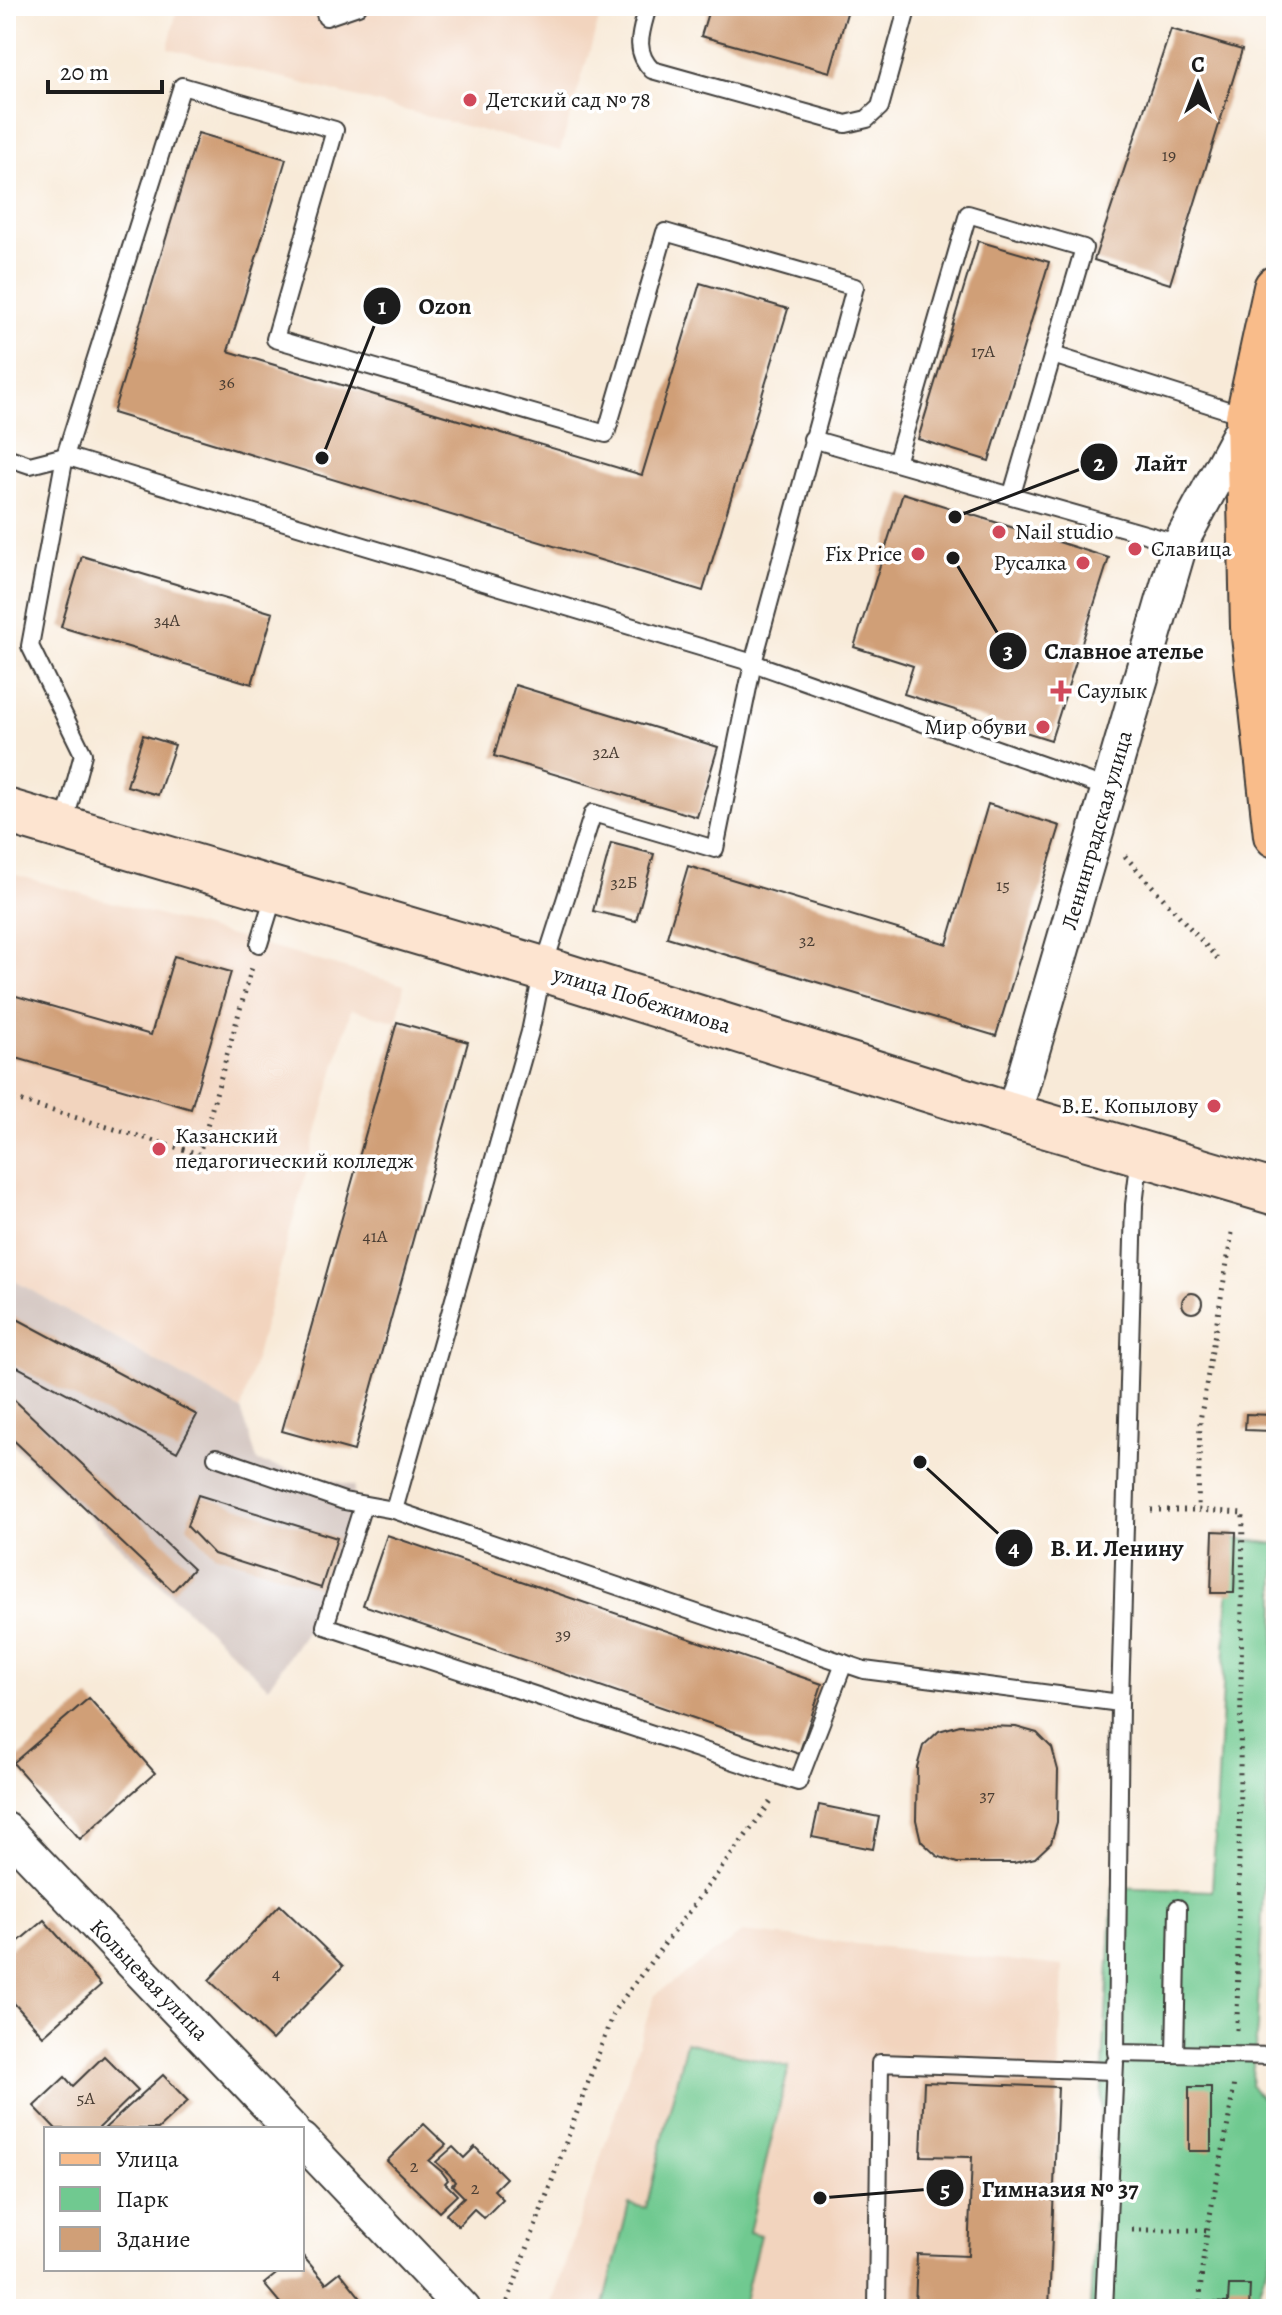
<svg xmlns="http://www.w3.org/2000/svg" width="1282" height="2315" font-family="Alegreya,serif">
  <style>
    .built { fill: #f2d4be }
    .industrial { fill: #cfc0ba }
    .green { fill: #70c990; stroke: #467256; stroke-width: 2 }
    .building { fill: #d09f77 }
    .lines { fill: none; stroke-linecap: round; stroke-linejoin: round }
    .lane-casing { stroke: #3d3b38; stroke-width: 20 }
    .street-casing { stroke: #3d3b38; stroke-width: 38 }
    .secondary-casing { stroke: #3d3b38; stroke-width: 48 }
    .primary-casing { stroke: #3d3b38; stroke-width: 48 }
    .path { stroke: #3d3b38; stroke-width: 5; stroke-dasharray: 2 6; stroke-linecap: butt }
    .lane { stroke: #fff; stroke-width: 16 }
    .street { stroke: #fff; stroke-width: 34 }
    .secondary { stroke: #fde4d0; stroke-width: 44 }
    .primary { stroke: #f9bc8a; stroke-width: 44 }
    .poi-dot { fill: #d1495b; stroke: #fff; stroke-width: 3 }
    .labels { text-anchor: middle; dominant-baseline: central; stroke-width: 7; stroke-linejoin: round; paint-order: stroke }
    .number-label { font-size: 18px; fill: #493d33 }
    .poi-label { font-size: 22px; fill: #1c1c1c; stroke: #fff; text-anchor: start }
    .street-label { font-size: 22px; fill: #1c1c1c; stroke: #fff }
    .leader { fill: none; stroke: #1c1c1c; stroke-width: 3 }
    .callout-dot { fill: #1c1c1c; stroke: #fff; stroke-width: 3 }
    .mark-label { font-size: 24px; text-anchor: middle; font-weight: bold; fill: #fff }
    .callout-label { font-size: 24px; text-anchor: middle; font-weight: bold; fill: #1c1c1c; stroke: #fff; stroke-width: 7; stroke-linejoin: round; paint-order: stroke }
  </style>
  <rect width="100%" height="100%" fill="#fff"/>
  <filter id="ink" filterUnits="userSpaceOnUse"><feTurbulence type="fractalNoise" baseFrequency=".0125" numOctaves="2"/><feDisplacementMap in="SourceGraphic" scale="16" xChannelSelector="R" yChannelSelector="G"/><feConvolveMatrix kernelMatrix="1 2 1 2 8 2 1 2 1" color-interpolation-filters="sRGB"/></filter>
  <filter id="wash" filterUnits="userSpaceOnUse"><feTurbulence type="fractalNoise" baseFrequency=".006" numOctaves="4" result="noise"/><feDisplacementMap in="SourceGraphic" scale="32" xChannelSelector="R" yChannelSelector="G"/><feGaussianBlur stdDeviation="1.8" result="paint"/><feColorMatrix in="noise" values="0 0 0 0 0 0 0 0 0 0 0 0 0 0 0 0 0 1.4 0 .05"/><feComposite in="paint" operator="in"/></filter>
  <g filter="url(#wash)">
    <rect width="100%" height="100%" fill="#f8ead8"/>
    <g class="built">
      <polygon points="178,6 603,6 560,151 168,48"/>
      <polygon points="6,872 404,985 397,1022 351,1009 241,1410 6,1276"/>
      <polygon points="743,1932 1063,1966 1049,2309 550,2309 655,1995"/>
    </g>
    <polygon class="industrial" points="6,1276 241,1410 258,1462 355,1486 330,1596 268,1687 6,1438"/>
    <g class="green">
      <polygon points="1231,1538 1276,1544 1276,1608 1257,2028 1251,2086 1276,2115 1276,2239 1260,2290 1259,2309 1090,2309 1113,1887 1212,1891"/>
      <polygon points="686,2042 789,2067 749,2232 760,2235 742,2309 603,2309 629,2204 646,2208"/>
    </g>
    <g id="blocks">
      <g class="building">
        <polygon points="710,6 849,6 830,72 701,36"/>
        <polygon points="1171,29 1242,50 1170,284 1094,260"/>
        <polygon points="198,133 286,159 228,351 642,475 700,283 788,309 703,591 113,413"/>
        <polygon points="978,241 1049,262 989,461 918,439"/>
        <polygon points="903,493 1109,558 1051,740 904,694 913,666 854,647"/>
        <polygon points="82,556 273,613 252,684 61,627"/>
        <polygon points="515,685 718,747 697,817 494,756"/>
        <polygon points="143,735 175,745 158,795 127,786"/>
        <polygon points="988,804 1060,826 996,1036 667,937 688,866 947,944"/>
        <polygon points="611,843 654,854 636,921 593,911"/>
        <polygon points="174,956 231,972 191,1109 6,1055 6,993 151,1035"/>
        <polygon points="397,1022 468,1042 354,1451 282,1431"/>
        <circle cx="1192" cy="1303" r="10"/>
        <polygon points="6,1313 197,1415 177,1452 6,1361"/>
        <polygon points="6,1392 193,1569 173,1591 6,1433"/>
        <polygon points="1246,1414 1273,1415 1272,1431 1245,1430"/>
        <polygon points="198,1495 337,1538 321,1588 214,1554 187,1526"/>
        <polygon points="1213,1531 1236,1532 1234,1593 1211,1593"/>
        <polygon points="387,1535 822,1684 799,1754 363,1605"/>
        <polygon points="89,1698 155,1773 80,1839 13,1763"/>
        <polygon points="960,1725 1016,1727 1037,1733 1052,1748 1058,1770 1057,1822 1051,1843 1035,1858 1014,1863 957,1863 937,1856 921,1841 916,1820 917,1767 923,1746 939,1731"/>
        <polygon points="819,1805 879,1817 873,1849 812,1837"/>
        <polygon points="280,1905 343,1966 272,2040 209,1980"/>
        <polygon points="44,1920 101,1985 43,2036 6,1994 6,1952"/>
        <polygon points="104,2056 138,2090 98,2129 56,2129 34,2106 65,2077 73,2086"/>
        <polygon points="163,2075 188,2101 158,2129 104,2129"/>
        <polygon points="924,2082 1058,2087 1049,2309 915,2309 917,2254 968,2256 972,2157 921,2156"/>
        <rect x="1189" y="2087" width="22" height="64"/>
        <polygon points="424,2124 446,2145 429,2161 442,2172 448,2180 445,2183 457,2195 439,2212 387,2161"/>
        <polygon points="453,2147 464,2158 475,2147 506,2178 494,2190 503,2199 484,2218 474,2209 458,2226 446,2214 464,2197 452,2185 455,2182 449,2174 436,2162"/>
        <polygon points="302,2255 326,2283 340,2272 363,2301 354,2309 285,2309 264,2284 280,2271 278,2269 302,2269"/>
        <polygon points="1229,2285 1250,2285 1249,2309 1207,2309 1207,2302 1228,2303"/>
      </g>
    </g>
  </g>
  <g filter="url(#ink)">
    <use href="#blocks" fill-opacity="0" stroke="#3d3b38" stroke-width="2"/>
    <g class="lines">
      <g class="lane-casing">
        <g id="lane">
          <polyline points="323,6 326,17 358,6"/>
          <path d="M 648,6 C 642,30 632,50 652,70 L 846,124 L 867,119 L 880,107 L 908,6"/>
          <polyline points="1053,355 1246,416"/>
          <polyline points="812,439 1180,544"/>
          <polyline points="6,457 30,465 65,456 753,663 1110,789"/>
          <polyline points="896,463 968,214 1084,248 1012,494"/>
          <polyline points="64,825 83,754 30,646 65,456 182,86 335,130 275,339 606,434 665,232 855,287 753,663 715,849 593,813 543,969 530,1032 394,1510 864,1670 1120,1703 1134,1205 1140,1155"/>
          <polyline points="259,944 275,892"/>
          <polyline points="216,1457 344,1501 394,1510"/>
          <polyline points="363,1505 325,1626 798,1782 844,1663"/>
          <polyline points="1120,1703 1116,2053 1276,2056"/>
          <polyline points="1175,2054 1178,1908"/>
          <polyline points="877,2309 880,2063 1113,2071"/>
          <polyline points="1104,2309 1115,2063"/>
        </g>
      </g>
      <g class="street-casing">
        <g id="street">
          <polyline points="1013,1116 1180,544 1248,418"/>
          <polyline points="6,1830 291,2129"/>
          <polyline points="302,2140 463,2309"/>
        </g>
      </g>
      <g class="secondary-casing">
        <polyline id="secondary" points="6,811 543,969 1013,1116 1276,1193"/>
      </g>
      <g class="primary-casing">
        <polyline id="primary" points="1276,288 1248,417 1253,627 1276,835"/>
      </g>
      <g class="path">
        <polyline points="1125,856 1218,959"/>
        <polyline points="6,1097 199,1154 252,967"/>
        <polyline points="1232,1233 1200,1421 1198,1510 1243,1513 1237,2031"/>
        <polyline points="1151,1510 1198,1510"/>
        <polyline points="1132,2230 1207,2230"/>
        <polyline points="505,2309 614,2011 771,1802"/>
        <path d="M 1200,2309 C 1200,2232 1226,2157 1234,2081"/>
      </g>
      <use href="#lane" class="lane"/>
      <use href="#street" class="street"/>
      <use href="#secondary" class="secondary"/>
      <use href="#primary" class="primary"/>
    </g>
  </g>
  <g class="poi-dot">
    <circle cx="470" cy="100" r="8"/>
    <circle cx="999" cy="532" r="8"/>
    <circle cx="1135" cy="549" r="8"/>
    <circle cx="918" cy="554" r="8"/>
    <circle cx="1083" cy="563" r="8"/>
    <path d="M1057 679h8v8h8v8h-8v8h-8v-8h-8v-8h8z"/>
    <circle cx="1043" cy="727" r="8"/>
    <circle cx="1214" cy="1106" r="8"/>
    <circle cx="159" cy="1149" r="8"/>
  </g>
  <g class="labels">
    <g class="number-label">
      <text x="1169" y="155">19</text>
      <text x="983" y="351">17А</text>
      <text x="227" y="382">36</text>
      <text x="167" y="620">34А</text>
      <text x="606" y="752">32А</text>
      <text x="624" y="882">32Б</text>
      <text x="1003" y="885">15</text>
      <text x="807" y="940">32</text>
      <text x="375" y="1236">41А</text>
      <text x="563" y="1634">39</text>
      <text x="987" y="1795">37</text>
      <text x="276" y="1973">4</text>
      <text x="86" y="2098">5А</text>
      <text x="414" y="2166">2</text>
      <text x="475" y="2188">2</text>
    </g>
    <g class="poi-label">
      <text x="486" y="100">Детский сад № 78</text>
      <text x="1015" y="532">Nail studio</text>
      <text x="1151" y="549">Славица</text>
      <text x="902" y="554" text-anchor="end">Fix Price</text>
      <text x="1067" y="563" text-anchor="end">Русалка</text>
      <text x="1077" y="691">Саулык</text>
      <text x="1027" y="727" text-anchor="end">Мир обуви</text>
      <text x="1198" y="1106" text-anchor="end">В.Е. Копылову</text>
      <text x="175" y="1136">Казанский<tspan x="175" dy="25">педагогический колледж</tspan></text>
    </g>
    <g class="street-label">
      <text transform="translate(1097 830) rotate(-74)">Ленинградская улица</text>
      <text transform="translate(642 1000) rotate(17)">улица Побежимова</text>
      <text transform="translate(149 1980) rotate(46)">Кольцевая улица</text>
    </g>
  </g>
  <path class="leader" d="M322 458L382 306M955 517L1099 462M953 558L1008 651M920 1462L1014 1548M820 2198L945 2188"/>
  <g class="callout-dot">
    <circle cx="322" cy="458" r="8"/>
    <circle cx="955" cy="517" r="8"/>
    <circle cx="953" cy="558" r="8"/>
    <circle cx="920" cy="1462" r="8"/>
    <circle cx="820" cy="2198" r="8"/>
    <circle cx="382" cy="306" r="20"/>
    <circle cx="1099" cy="462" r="20"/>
    <circle cx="1008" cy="651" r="20"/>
    <circle cx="1014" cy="1548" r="20"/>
    <circle cx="945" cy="2188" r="20"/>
  </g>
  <g class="mark-label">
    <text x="382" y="314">1</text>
    <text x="1099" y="471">2</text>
    <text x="1008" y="659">3</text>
    <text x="1014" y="1556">4</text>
    <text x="945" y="2197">5</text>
  </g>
  <g class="callout-label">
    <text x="445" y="314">Ozon</text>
    <text x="1161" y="471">Лайт</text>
    <text x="1124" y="659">Славное ателье</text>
    <text x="1117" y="1556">В. И. Ленину</text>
    <text x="1060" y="2197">Гимназия № 37</text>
  </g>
  <rect width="1282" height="2315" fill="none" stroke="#fff" stroke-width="32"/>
  <rect x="44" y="2127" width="260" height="144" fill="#ffffff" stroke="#a4a4a4" stroke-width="2"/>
  <rect x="60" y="2153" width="40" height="12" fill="#f9bc8a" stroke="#a4a4a4" stroke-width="2"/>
  <text x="116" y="2167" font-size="24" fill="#1c1c1c">Улица</text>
  <rect x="60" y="2187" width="40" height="24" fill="#70c990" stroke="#a4a4a4" stroke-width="2"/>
  <text x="116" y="2207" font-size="24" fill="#1c1c1c">Парк</text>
  <rect x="60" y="2227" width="40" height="24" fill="#d09f77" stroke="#a4a4a4" stroke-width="2"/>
  <text x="116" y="2247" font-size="24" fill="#1c1c1c">Здание</text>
  <g transform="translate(1198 84)" stroke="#ffffff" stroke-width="6" paint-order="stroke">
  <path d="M0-6L14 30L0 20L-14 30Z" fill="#1c1c1c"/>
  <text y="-12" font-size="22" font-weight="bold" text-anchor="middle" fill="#1c1c1c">С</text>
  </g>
  <path d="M48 80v12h114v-12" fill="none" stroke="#1c1c1c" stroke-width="4"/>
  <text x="60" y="80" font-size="24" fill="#1c1c1c" stroke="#ffffff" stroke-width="6" paint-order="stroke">20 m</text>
</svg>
